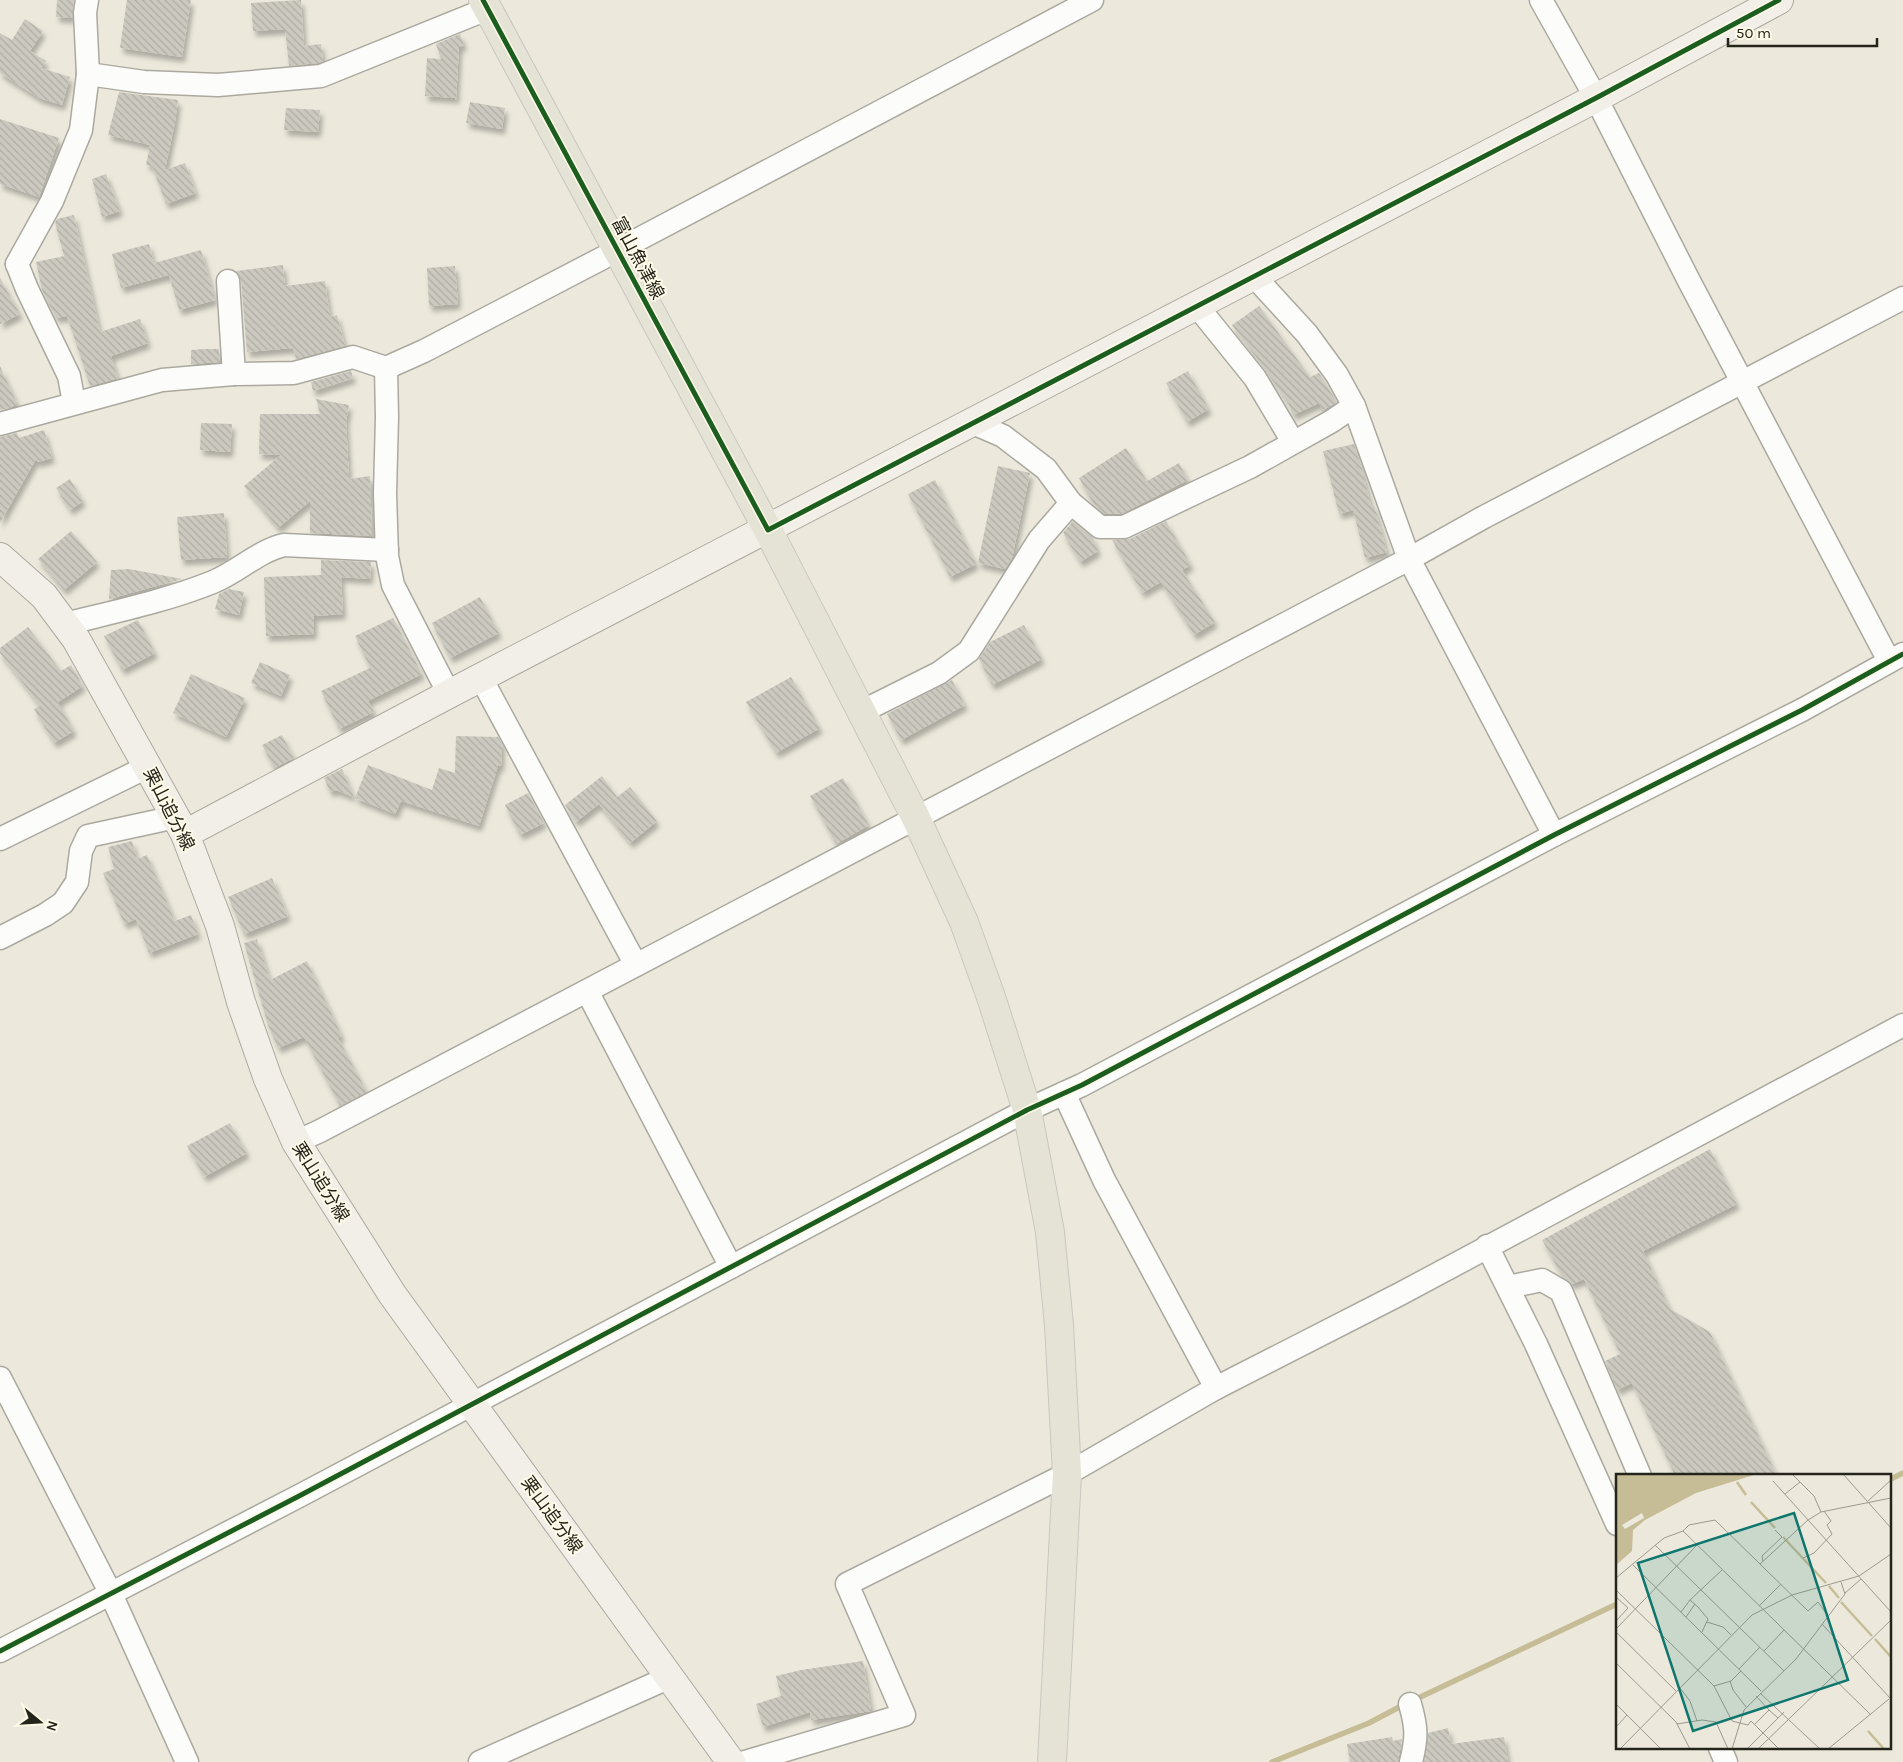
<svg xmlns="http://www.w3.org/2000/svg" width="1903" height="1762" font-family="Karla,'Noto Sans JP',sans-serif">
  <style>
    .lines { fill: none; stroke-linecap: round; stroke-linejoin: round }
    .stream { stroke: #c6bc96; stroke-width: 5.5 }
    .building { fill: url(#building-back-hatch); filter: url(#shadow) }
    .street-casing { stroke: #aba99f; stroke-width: 25 }
    .secondary-casing { stroke: #aba99f; stroke-width: 30 }
    .primary-casing { stroke: #c8c7c0; stroke-width: 30 }
    .street { stroke: #fcfcfa; stroke-width: 22 }
    .secondary { stroke: #f1efe8; stroke-width: 28 }
    .primary { stroke: #e5e3d6; stroke-width: 28 }
    .cycleway-casing { stroke: #fefae7; stroke-width: 8 }
    .cycleway { stroke: #1b5e20; stroke-width: 5 }
    .labels { text-anchor: middle; dominant-baseline: central; stroke-width: 4; stroke-linejoin: round; paint-order: stroke }
    .street-label { font-size: 18px; fill: #25241b; stroke: #fefae7 }
    .inset-river { fill: none; stroke: #c6bc96; stroke-width: 2.5 }
    .inset-road { fill: none; stroke: #9c9a8f; stroke-width: 1 }
    .view { fill: #0f766e; fill-opacity: 0.15; stroke: #0f766e; stroke-width: 2.5 }
    .inset-edge { fill: none; stroke: #25241b; stroke-width: 2.5 }
  </style>
  <defs>
    <pattern id="building-back-hatch" width="6" height="6" patternUnits="userSpaceOnUse" patternTransform="scale(1.25)"><rect width="6" height="6" fill="#cccac0"/><path d="M-1 5l2 2M0 0l6 6M5-1l2 2" fill="none" stroke="#afada4"/></pattern>
    <filter id="shadow"><feDropShadow dx="3" dy="5.5" stdDeviation="2.5" flood-color="#0004"/></filter>
  </defs>
  <rect width="100%" height="100%" fill="#ece9dc"/>
  <g class="lines">
    <g class="stream">
      <polyline points="1889,1480 1903,1473"/>
      <polyline points="1414,1700 1617,1604"/>
      <polyline points="1272,1762 1369,1723 1405,1704"/>
    </g>
  </g>
  <g class="building">
    <polygon points="57,0 74,0 72,18 56,17"/>
    <polygon points="127,0 191,0 182,57 120,48"/>
    <polygon points="301,0 304,46 321,44 323,61 318,63 289,66 285,29 253,31 251,3"/>
    <polygon points="25,19 43,31 30,51 46,61 41,68 70,77 62,105 39,98 0,73 0,33 12,40"/>
    <polygon points="460,34 464,45 459,47 456,100 455,98 425,96 427,58 441,59 436,44"/>
    <polygon points="119,92 178,100 175,122 165,170 185,163 196,193 166,204 152,166 146,165 150,145 108,135"/>
    <polygon points="470,102 505,108 502,129 466,123"/>
    <polygon points="286,108 320,110 318,132 284,130"/>
    <polygon points="0,119 59,138 39,197 0,184"/>
    <polygon points="106,174 120,211 102,217 92,179"/>
    <polygon points="74,215 100,332 140,319 148,343 111,356 118,378 90,386 67,316 56,318 42,290 36,262 64,256 55,223 57,219"/>
    <polygon points="149,244 154,263 201,250 215,300 179,310 169,275 121,288 112,254"/>
    <polygon points="283,265 285,286 325,281 330,317 337,315 345,346 296,359 293,348 247,352 241,280 236,271"/>
    <polygon points="455,266 458,304 429,306 427,268"/>
    <polygon points="0,278 20,314 0,324"/>
    <polygon points="1259,306 1310,377 1319,373 1337,402 1323,410 1319,403 1293,415 1288,403 1266,371 1232,325"/>
    <polygon points="203,349 219,349 220,362 191,364 191,350"/>
    <polygon points="0,366 17,403 10,408 0,410"/>
    <polygon points="351,371 353,378 313,391 311,382"/>
    <polygon points="1188,371 1209,409 1187,422 1166,383"/>
    <polygon points="316,399 349,405 346,422 349,479 370,476 372,536 310,533 310,501 278,528 244,486 281,455 259,454 260,414 320,414"/>
    <polygon points="201,423 232,424 230,452 200,450"/>
    <polygon points="44,430 52,458 38,462 36,459 0,523 0,437 17,433 19,438"/>
    <polygon points="1354,444 1361,465 1371,506 1374,505 1387,552 1365,558 1353,510 1339,514 1323,451"/>
    <polygon points="1126,448 1147,481 1179,463 1188,480 1121,514 1105,514 1094,505 1079,478"/>
    <polygon points="998,466 1030,473 1012,558 1005,569 978,563"/>
    <polygon points="70,479 83,501 70,510 56,488"/>
    <polygon points="935,480 976,564 950,577 908,494"/>
    <polygon points="224,513 227,557 181,560 177,517"/>
    <polygon points="1073,521 1093,538 1098,551 1080,562 1063,533"/>
    <polygon points="1166,521 1191,565 1182,570 1215,622 1194,635 1161,582 1142,593 1112,540 1130,539"/>
    <polygon points="71,531 97,562 64,590 38,559"/>
    <polygon points="321,560 371,562 370,579 341,577 343,614 314,616 314,634 266,636 264,577 321,575"/>
    <polygon points="129,569 182,579 109,599 111,570"/>
    <polygon points="229,589 244,592 239,615 215,609 219,594"/>
    <polygon points="480,597 499,633 450,658 432,623"/>
    <polygon points="393,618 422,674 368,701 374,712 339,729 321,691 370,668 355,636"/>
    <polygon points="138,620 155,653 122,670 104,636"/>
    <polygon points="1024,625 1042,659 992,685 979,659 990,642"/>
    <polygon points="28,627 61,671 71,665 83,686 58,702 74,731 54,743 34,709 40,706 0,653 0,648"/>
    <polygon points="260,662 290,675 281,696 251,683"/>
    <polygon points="191,674 245,698 226,737 173,713"/>
    <polygon points="791,677 820,728 776,753 746,702"/>
    <polygon points="952,680 965,705 901,740 887,714"/>
    <polygon points="282,735 294,758 274,768 262,745"/>
    <polygon points="456,736 498,737 502,744 501,766 498,766 479,826 401,801 395,814 355,798 368,765 432,790 439,768 455,773"/>
    <polygon points="342,769 354,797 336,790 330,792 324,778"/>
    <polygon points="602,776 617,797 630,787 657,821 630,843 599,804 576,822 565,805"/>
    <polygon points="843,778 869,825 836,844 810,796"/>
    <polygon points="528,793 544,823 520,835 505,805"/>
    <polygon points="132,841 137,859 147,855 175,921 191,915 198,934 149,953 136,919 124,924 103,873 114,869 108,847"/>
    <polygon points="272,878 288,916 244,934 228,897"/>
    <polygon points="257,939 270,980 307,961 342,1036 338,1038 367,1092 340,1106 304,1037 278,1048 268,1025 244,943"/>
    <polygon points="230,1123 247,1153 204,1177 187,1146"/>
    <polygon points="1710,1149 1737,1204 1643,1251 1670,1309 1710,1332 1777,1476 1675,1476 1632,1383 1617,1390 1605,1361 1620,1354 1584,1279 1572,1284 1562,1276 1542,1240"/>
    <polygon points="863,1661 871,1711 811,1720 810,1712 763,1727 756,1704 781,1696 776,1676 801,1670"/>
    <polygon points="1448,1728 1451,1744 1504,1737 1508,1762 1424,1762 1428,1733"/>
    <polygon points="1392,1737 1393,1741 1402,1739 1398,1762 1350,1762 1347,1744"/>
  </g>
  <g class="lines">
    <g class="street-casing">
      <g id="street">
        <polyline points="1541,0 1596,98 1688,279 1889,661"/>
        <polyline points="88,74 144,82 218,85 321,76 487,9"/>
        <polyline points="17,264 52,201 81,130 88,74 85,13 87,0"/>
        <polyline points="17,264 27,289 69,376 74,403"/>
        <polyline points="228,281 234,374"/>
        <polyline points="1197,306 1255,378 1293,442"/>
        <polyline points="386,368 387,417 385,493 387,556 393,585 449,694"/>
        <polyline points="1354,406 1409,559 1554,835"/>
        <polyline points="973,423 1003,436 1046,469 1071,503 1100,527 1124,527 1197,492 1250,467 1332,421 1354,406 1337,375 1307,334 1254,276"/>
        <polyline points="0,424 162,380 234,374 294,373 353,357 386,368 424,351 618,250 1092,0"/>
        <path d="M 65,624 C 113,612 166,601 213,582 C 238,572 258,551 284,545 L 387,550"/>
        <polyline points="481,678 636,965"/>
        <polyline points="861,712 939,673 969,651 1039,540 1071,503"/>
        <polyline points="0,839 147,767"/>
        <polyline points="0,938 45,915 63,903 77,882 81,851 88,836 162,820 174,815"/>
        <polyline points="587,991 731,1267"/>
        <polyline points="1064,1093 1104,1180 1216,1388"/>
        <polyline points="296,1142 320,1131 1409,559 1484,517 1903,298"/>
        <polyline points="1487,1246 1536,1344 1617,1524"/>
        <polyline points="1508,1287 1542,1280 1561,1291 1640,1476"/>
        <polyline points="0,1378 111,1594 187,1762"/>
        <polyline points="0,1651 301,1495 1027,1110 1082,1085 1554,835 1802,710 1903,654"/>
        <path d="M 1410,1704 C 1417,1728 1417,1738 1411,1762"/>
        <polyline points="1720,1748 1726,1762"/>
        <polyline points="480,1762 670,1677"/>
        <polyline points="745,1762 904,1715 847,1584 1067,1474 1216,1388 1400,1294 1903,1025"/>
      </g>
    </g>
    <g class="secondary-casing">
      <g id="secondary">
        <polyline points="0,557 44,596 76,639 185,834 220,926 241,1002 268,1079 296,1142 392,1294 731,1762"/>
        <polyline points="185,834 449,694 1596,98 1779,0"/>
      </g>
    </g>
    <g class="primary-casing">
      <polyline id="primary" points="483,0 768,530 916,818 964,922 991,997 1027,1110 1050,1232 1059,1325 1067,1474 1052,1762"/>
    </g>
    <use href="#street" class="street"/>
    <use href="#secondary" class="secondary"/>
    <use href="#primary" class="primary"/>
    <g class="cycleway-casing">
      <g id="cycleway">
        <polyline points="483,0 768,530 1596,98 1779,0"/>
        <polyline points="0,1651 301,1495 1027,1110 1082,1085 1554,835 1802,710 1903,654"/>
      </g>
    </g>
    <use href="#cycleway" class="cycleway"/>
  </g>
  <g class="labels">
    <g class="street-label">
      <text transform="translate(638 258) rotate(62)">富山魚津線</text>
      <text transform="translate(169 809) rotate(63)">栗山追分線</text>
      <text transform="translate(321 1182) rotate(58)">栗山追分線</text>
      <text transform="translate(552 1515) rotate(54)">栗山追分線</text>
    </g>
  </g>
  <g transform="translate(1616 1474)">
    <rect width="275" height="275" fill="#ece9dc"/>
    <path d="M 0,0 L 141,0 L 80,19 L 29,46 L 17,56 L 16,77 L 0,91 Z" fill="#c6bc96"/>
    <path d="M 26,39 L 28,44 L 9,55 L 6,51 Z" fill="#ece9dc"/>
    <path class="inset-river" d="M 121,8 L 130,21M 135,28 L 159,54M 167,63 L 210,109M 213,112 L 223,124M 225,128 L 256,162M 259,165 L 275,183M 252,257 L 268,275"/>
    <path class="inset-road" d="M 176,0 L 198,22 L 205,38M 227,0 L 275,54M 157,7 L 275,138M 169,20 L 184,8M 252,27 L 275,6M 67,57 L 255,241M 39,71 L 168,197M 187,84 L 198,79 L 216,60 L 211,51 L 215,47 L 208,37M 147,87 L 146,82 L 166,63 L 159,56M 144,90 L 192,46 L 205,38 L 275,24M 17,91 L 145,217M 0,104 L 48,64 L 67,57 L 73,51 L 99,46 L 192,137 L 202,128 L 212,142M 0,116 L 98,212 L 116,247 L 132,251 L 135,247 L 147,259 L 131,275M 229,119 L 245,105M 0,123 L 12,134 L 0,147M 74,126 L 106,96M 143,132 L 165,110M 65,138 L 74,126 L 82,133 L 92,145 L 86,158M 70,143 L 79,130M 91,148 L 107,153 L 115,161M 206,150 L 274,224M 0,155 L 81,71M 0,158 L 60,217M 148,177 L 168,156M 0,189 L 60,248 L 74,275M 123,195 L 144,173M 114,207 L 117,216 L 130,233M 98,212 L 115,207 L 125,197M 64,214 L 74,227 L 81,247M 144,219 L 204,275M 140,222 L 153,236M 0,230 L 45,275M 100,248 L 112,275M 61,250 L 86,246 L 100,248M 139,250 L 153,236 L 162,244M 0,253 L 11,241M 4,275 L 136,141 L 176,121 L 243,102 L 275,80M 116,275 L 128,236 L 180,185 L 229,120 L 225,108M 142,275 L 275,146M 163,275 L 147,259 L 168,238M 212,275 L 273,225"/>
    <path class="view" d="M 178,39 L 232,206 L 77,257 L 22,89 Z"/>
    <rect width="275" height="275" class="inset-edge"/>
  </g>
  <g transform="translate(40 1722) rotate(108)" stroke="#fefae7" stroke-width="4" paint-order="stroke">
  <path d="M0-4L9 19L0 12L-9 19Z" fill="#25241b"/>
  <text y="-8" font-size="14" font-weight="bold" text-anchor="middle" fill="#25241b">N</text>
  </g>
  <path d="M1728 38v8h149v-8" fill="none" stroke="#25241b" stroke-width="2.5"/>
  <text x="1736" y="38" font-size="15" fill="#25241b" stroke="#fefae7" stroke-width="4" paint-order="stroke">50 m</text>
</svg>
